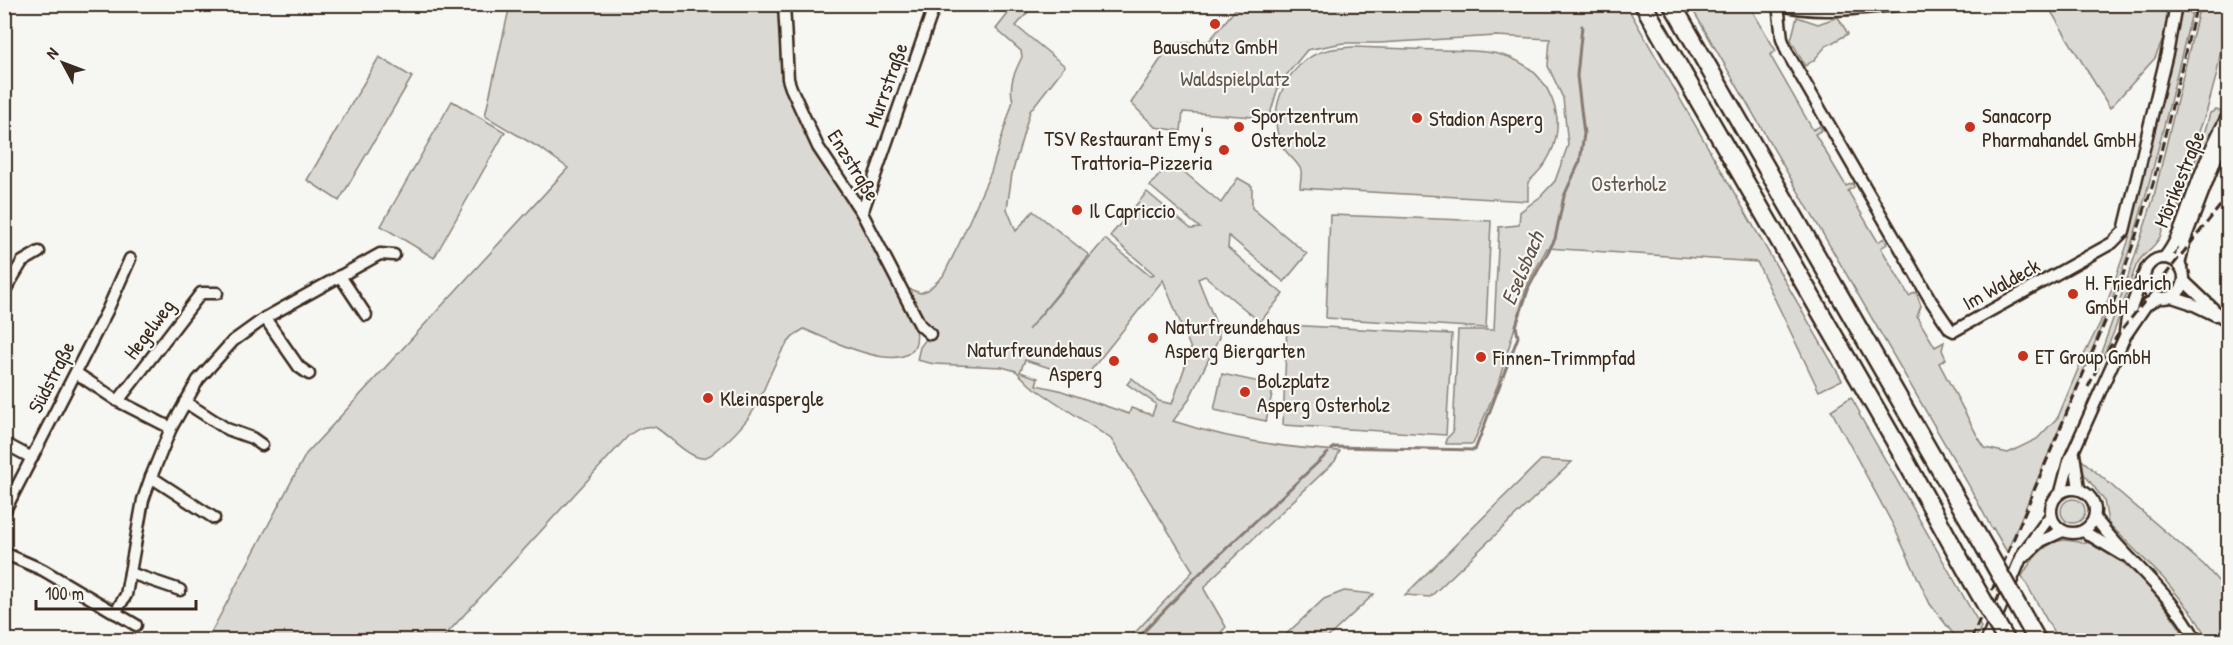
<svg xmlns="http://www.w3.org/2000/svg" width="2233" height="645" font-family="'Patrick Hand',sans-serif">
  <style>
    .green { fill: #dad9d3; stroke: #8a8278; stroke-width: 1.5; fill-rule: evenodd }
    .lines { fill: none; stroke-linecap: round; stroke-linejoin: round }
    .stream { stroke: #857a71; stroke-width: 3 }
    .minor-casing { stroke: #3b2a1e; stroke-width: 15 }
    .highway-casing { stroke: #3b2a1e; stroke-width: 21 }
    .minor { stroke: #f6f6f2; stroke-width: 10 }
    .highway { stroke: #f6f6f2; stroke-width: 16 }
    .rail { stroke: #3b2a1e; stroke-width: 3; stroke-dasharray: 9 4.5; stroke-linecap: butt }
    .highway-bridge-casing { stroke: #3b2a1e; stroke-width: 21; stroke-linecap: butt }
    .highway-bridge { stroke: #f6f6f2; stroke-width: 16 }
    .poi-dot { fill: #c8321e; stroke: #f6f6f2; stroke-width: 2 }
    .labels { text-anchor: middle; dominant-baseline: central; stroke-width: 4.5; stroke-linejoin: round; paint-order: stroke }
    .poi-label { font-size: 21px; fill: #3b2a1e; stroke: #f6f6f2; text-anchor: start }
    .park-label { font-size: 21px; fill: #63564b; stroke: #f6f6f2 }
    .street-label { font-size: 21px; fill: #3b2a1e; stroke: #f6f6f2 }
    .water-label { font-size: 22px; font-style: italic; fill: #605248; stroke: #f6f6f2 }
  </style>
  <rect width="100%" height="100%" fill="#f6f6f2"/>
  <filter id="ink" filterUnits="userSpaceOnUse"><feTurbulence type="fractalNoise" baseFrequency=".0167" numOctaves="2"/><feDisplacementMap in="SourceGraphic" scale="12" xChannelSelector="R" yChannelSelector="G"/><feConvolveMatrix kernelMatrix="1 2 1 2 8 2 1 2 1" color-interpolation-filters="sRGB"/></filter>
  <g filter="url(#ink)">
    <g class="green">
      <polygon points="2060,4 2165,5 2168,28 2155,58 2110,108 2047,5"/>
      <path d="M 510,5 L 784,5 L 791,88 L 862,213 L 915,322 C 931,391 830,340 804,329 C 779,341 769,382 756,406 C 748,421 737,432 724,444 C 717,449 710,458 701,458 C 688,457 667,434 655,427 C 644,425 637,429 628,436 L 441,640 L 207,640 L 306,454 L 568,168 L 543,150 L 485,116 Z"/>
      <path d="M 1015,5 L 1034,5 L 1016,26 L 1065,66 L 1030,111 L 1012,174 L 1007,209 L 1016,231 L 1033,211 L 1089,255 L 1028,330 L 1105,239 L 1150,276 L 1154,274 L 1110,236 L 1147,192 L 1191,229 L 1200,228 L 1150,186 L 1171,161 L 1221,203 L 1238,178 L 1252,186 L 1252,208 L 1307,254 L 1284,282 L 1229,236 L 1228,248 L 1283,294 L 1260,322 L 1205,276 L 1198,279 L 1219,331 L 1219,338 L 1188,401 L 1173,421 C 1227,439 1283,448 1340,451 L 1335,461 L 1212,578 L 1204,589 L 1226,627 L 1214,640 L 1128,640 L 1193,571 L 1111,439 L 1030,385 L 1016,371 L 1002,367 L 934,364 L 917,360 L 920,347 L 930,334 L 901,286 L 920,293 L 928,290 L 943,276 L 959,244 L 991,172 L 1013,101 C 1008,85 1015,71 1022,57 L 1021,51 L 996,29 ZM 1163,280 L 1191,349 L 1172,404 L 1159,401 L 1132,378 L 1127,384 L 1156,404 L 1152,415 L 1131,408 L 1129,414 L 1059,390 L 1036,385 L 1038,378 L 1020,372 L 1025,360 L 1084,379 Z"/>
      <polygon points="1239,5 1626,5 1842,380 1819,391 1757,262 1547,248 1527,286 1498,384 1473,444 1446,444 1446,439 1453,432 1458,330 1494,330 1499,227 1519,225 1520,212 1540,197 1555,181 1568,145 1563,98 1548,66 1550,39 1496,36 1379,43 1343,43 1307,50 1279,84 1269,118 1183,112 1181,131 1155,127 1131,103 1171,44 1209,41"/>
      <path d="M 1690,5 L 1749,5 L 1776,51 L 1770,55 L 1813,130 L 1820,126 L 1822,130 L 1815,134 L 1846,186 L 1853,183 L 1854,187 L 1848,191 L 1878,242 L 1884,238 L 1887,244 L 1881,248 L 1909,296 L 1916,292 L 1921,306 L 1917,317 L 1935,347 L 1944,342 L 1942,350 L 1946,359 L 1939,363 L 1978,437 L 1985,448 L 2008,453 L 2037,439 L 2058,417 L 2084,355 L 2100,323 L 2128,242 L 2183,5 L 2194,5 C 2174,83 2157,162 2133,239 C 2098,346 2049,449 2007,552 L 1993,528 L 1992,529 L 1967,482 Z"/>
      <path d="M 2200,5 L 2228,5 L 2217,73 L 2207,110 L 2160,237 C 2154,249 2141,254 2136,266 C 2122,303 2118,333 2096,367 L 2131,268 L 2153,200 Z"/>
      <polygon points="1797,17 1818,24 1838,17 1848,34 1826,46 1814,60 1805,66 1791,40"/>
      <path d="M 1354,47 C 1382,48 1409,49 1437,50 C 1475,51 1515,47 1542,81 C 1550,92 1555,104 1557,118 C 1559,145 1548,165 1528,182 L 1528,201 L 1300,188 C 1300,183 1302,174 1301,170 C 1298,162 1285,153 1281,144 C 1268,113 1282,76 1309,58 C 1322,49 1339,48 1354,47 Z"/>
      <polygon points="379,57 412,77 339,201 307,180"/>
      <polygon points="452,101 505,132 434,258 381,226"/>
      <polygon points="2216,110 2224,112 2183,212 2180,211 2178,205 2200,148 2210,113"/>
      <polygon points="1330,215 1491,221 1486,328 1326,318"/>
      <polygon points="1287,325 1452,334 1446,435 1283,425"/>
      <polygon points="1222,374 1274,385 1266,421 1214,410"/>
      <polygon points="1851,397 1860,413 1859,414 1981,627 1975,640 1958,640 1930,604 1893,525 1831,410"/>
      <polygon points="1541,460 1572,462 1430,597 1405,595"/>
      <polygon points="2082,460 2204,565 2228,592 2228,640 2208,640 2194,615 2164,579 2108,523 2104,500 2084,474"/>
      <circle cx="2073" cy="511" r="12"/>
      <path d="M 2064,540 L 2090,543 L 2097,548 L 2100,544 C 2137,572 2165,601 2187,640 L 2058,640 L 2022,576 C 2031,560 2044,542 2064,540 Z"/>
      <polygon points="1344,591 1374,594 1325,640 1280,640 1324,599"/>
    </g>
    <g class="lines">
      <g class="stream">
        <polyline points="1332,449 1334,447 1475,450 1518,337 1516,326 1529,287 1555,239 1564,196 1580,161 1584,134 1577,76 1582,26"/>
        <polyline points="1197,576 1328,453"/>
        <polyline points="1136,640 1196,577"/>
      </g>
      <g class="minor-casing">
        <g id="minor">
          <polyline points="784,4 788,79 791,88 818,147 862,213 920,325 930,334"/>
          <path d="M 1909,4 C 1866,7 1819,16 1778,4 L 1782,39 L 1787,52 L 1931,301 L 1950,329 L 1954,331 L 2112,243 L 2124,231 L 2168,49 L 2176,4"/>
          <polyline points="862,213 935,4"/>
          <circle cx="2164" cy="278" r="20"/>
          <path d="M 2164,258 C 2180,239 2186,211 2195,189 C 2204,163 2215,139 2228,115"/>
          <polyline points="2179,265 2185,239 2228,127"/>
          <polyline points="340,276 366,315"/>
          <polyline points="2184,281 2228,323"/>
          <polyline points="4,292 22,262 39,252"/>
          <polyline points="2172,297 2190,303 2215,315"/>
          <polyline points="265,318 299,367 309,374"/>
          <polyline points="2125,332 2127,319 2143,276"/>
          <polyline points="76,373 118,401"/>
          <polyline points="185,402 227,429 252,438 262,445"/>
          <polyline points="171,428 118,401 201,293 217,293"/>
          <polyline points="4,443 32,458"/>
          <polyline points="2074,454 2079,489"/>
          <polyline points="151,477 214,518"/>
          <circle cx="2073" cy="511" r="22"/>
          <polyline points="2061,492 2069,461 2125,336 2146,305 2159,298"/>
          <polyline points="4,512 107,311 130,259"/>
          <path d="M 2095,518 C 2127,561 2171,592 2196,640"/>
          <polyline points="2083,531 2123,555"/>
          <polyline points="4,553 43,570 136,625"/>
          <polyline points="2025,556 2041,541 2063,531"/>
          <polyline points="130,573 180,590"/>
          <polyline points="115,613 126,595 143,500 151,477 171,428 198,380 233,341 265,318 380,254 394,255"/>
          <polyline points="1987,640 2023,553 2051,515"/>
        </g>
      </g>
      <g class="highway-casing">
        <g id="highway">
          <polyline points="1643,4 1894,440 1972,581"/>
          <polyline points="1672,4 1985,548"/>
          <polyline points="2024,617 2037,640"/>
        </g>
      </g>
      <use href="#minor" class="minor"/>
      <use href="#highway" class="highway"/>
      <g class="rail">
        <polyline points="2088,387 2102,359 2117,336 2228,196"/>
        <polyline points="1971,640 2116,296 2153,184 2197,4"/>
      </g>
      <g class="highway-bridge-casing">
        <g id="highway-bridge">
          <polyline points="1985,548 2024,617"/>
          <polyline points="1972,581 2006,640"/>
        </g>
      </g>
      <use href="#highway-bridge" class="highway-bridge"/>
    </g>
  </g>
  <g class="poi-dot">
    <circle cx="1215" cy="24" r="6"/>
    <circle cx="1417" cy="118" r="6"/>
    <circle cx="1239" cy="127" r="6"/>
    <circle cx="1970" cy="127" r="6"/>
    <circle cx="1224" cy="150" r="6"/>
    <circle cx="1077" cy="210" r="6"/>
    <circle cx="2073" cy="294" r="6"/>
    <circle cx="1153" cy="338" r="6"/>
    <circle cx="2023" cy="356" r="6"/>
    <circle cx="1481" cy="357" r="6"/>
    <circle cx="1114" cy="361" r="6"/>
    <circle cx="1245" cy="392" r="6"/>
    <circle cx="708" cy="398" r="6"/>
  </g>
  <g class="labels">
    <g class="poi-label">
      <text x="1215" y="46" text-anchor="middle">Bauschutz GmbH</text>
      <text x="1251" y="115">Sportzentrum<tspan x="1251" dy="24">Osterholz</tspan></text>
      <text x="1982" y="115">Sanacorp<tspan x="1982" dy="24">Pharmahandel GmbH</tspan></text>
      <text x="1429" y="118">Stadion Asperg</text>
      <text x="1212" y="138" text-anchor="end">TSV Restaurant Emy's<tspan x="1212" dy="24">Trattoria-Pizzeria</tspan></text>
      <text x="1089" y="210">Il Capriccio</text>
      <text x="2085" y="282">H. Friedrich<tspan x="2085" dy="24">GmbH</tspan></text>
      <text x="1165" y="326">Naturfreundehaus<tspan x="1165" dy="24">Asperg Biergarten</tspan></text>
      <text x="1102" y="349" text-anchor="end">Naturfreundehaus<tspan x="1102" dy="24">Asperg</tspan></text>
      <text x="2035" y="356">ET Group GmbH</text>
      <text x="1493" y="357">Finnen-Trimmpfad</text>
      <text x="1257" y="380">Bolzplatz<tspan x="1257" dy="24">Asperg Osterholz</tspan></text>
      <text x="720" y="398">Kleinaspergle</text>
    </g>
    <g class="park-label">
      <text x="1235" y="78">Waldspielplatz</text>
      <text x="1629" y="183">Osterholz</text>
    </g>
    <g class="street-label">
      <text transform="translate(886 85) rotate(-70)">Murrstraße</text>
      <text transform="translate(854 165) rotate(58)">Enzstraße</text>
      <text transform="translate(2179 179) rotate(-68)">Mörikestraße</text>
      <text transform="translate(2001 284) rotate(-29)">Im Waldeck</text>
      <text transform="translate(149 329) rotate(-53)">Hegelweg</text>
      <text transform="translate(51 377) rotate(-63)">Südstraße</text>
    </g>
    <g class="water-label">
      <text transform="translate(1522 268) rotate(-67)">Eselsbach</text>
    </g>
  </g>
  <rect width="2233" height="645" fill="none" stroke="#f6f6f2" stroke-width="24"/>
  <rect x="12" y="12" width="2209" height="621" fill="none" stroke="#3b2a1e" stroke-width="2" filter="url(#ink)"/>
  <g transform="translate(63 63) rotate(311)" stroke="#f6f6f2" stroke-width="4.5" paint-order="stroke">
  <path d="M0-4.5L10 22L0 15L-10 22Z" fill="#3b2a1e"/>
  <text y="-9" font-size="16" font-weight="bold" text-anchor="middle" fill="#3b2a1e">N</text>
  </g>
  <path d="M36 600v9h160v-9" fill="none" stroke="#3b2a1e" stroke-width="3"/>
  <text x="45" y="600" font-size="18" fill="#3b2a1e" stroke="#f6f6f2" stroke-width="4.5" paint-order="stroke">100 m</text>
</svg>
